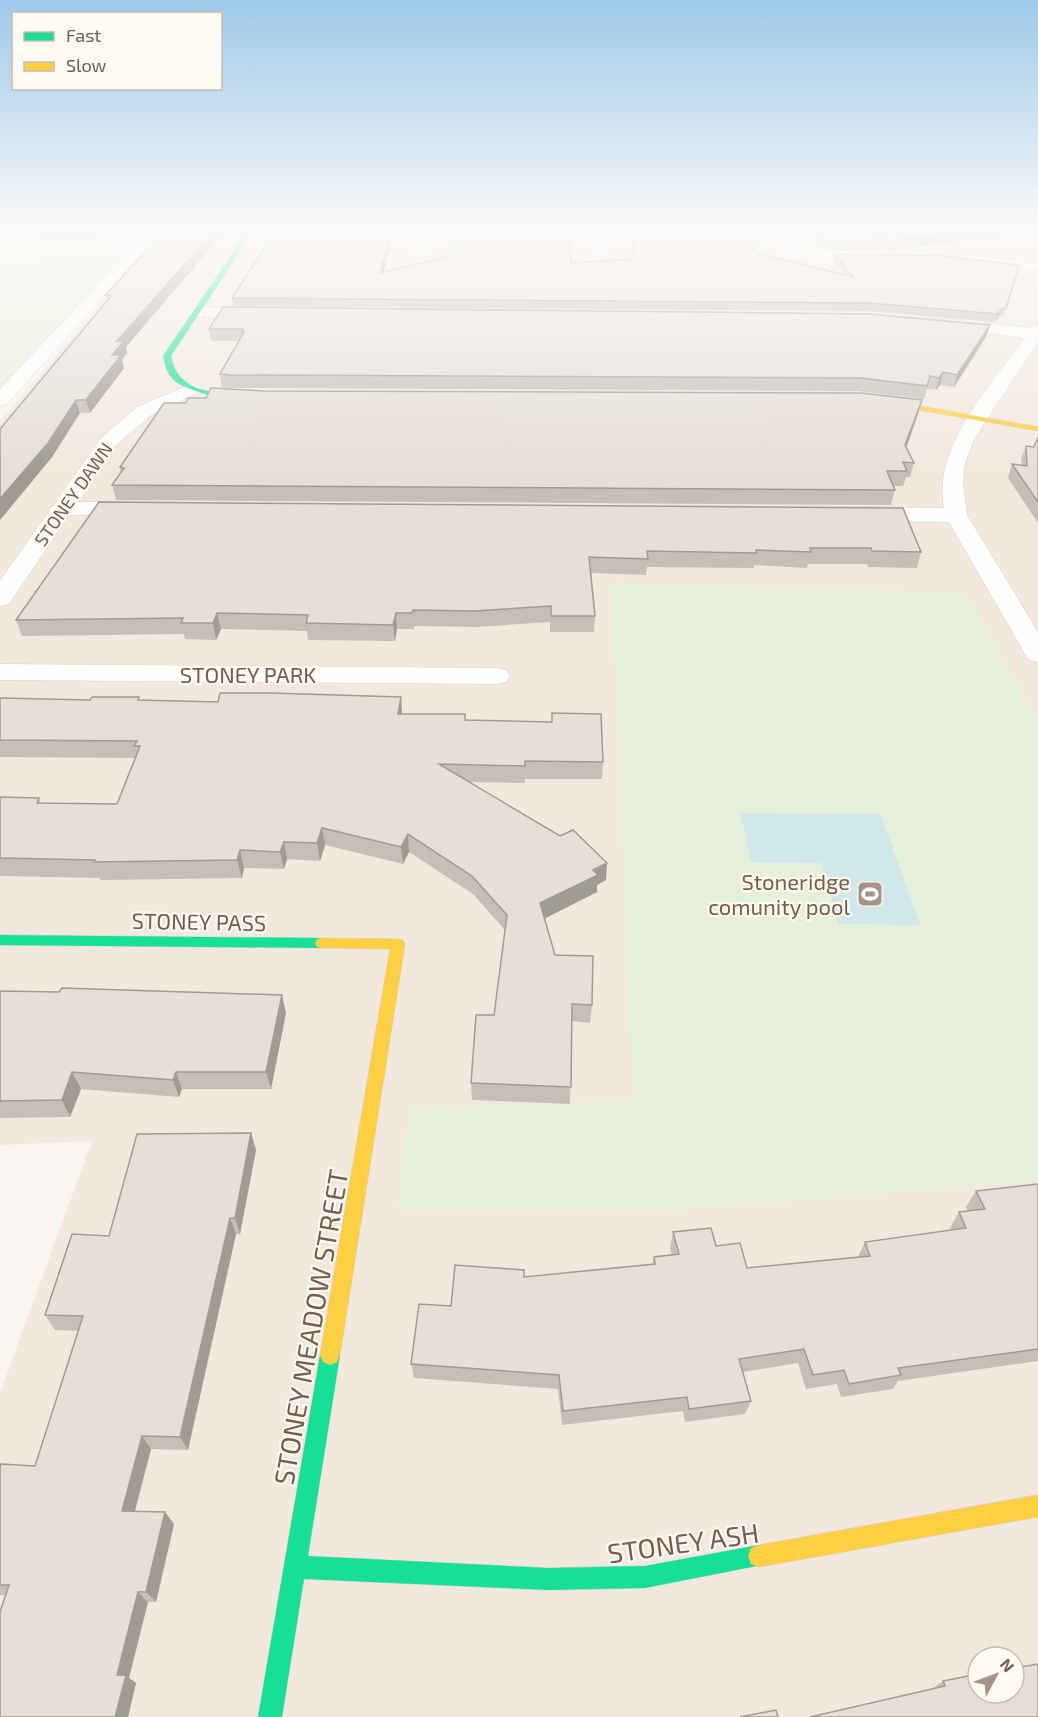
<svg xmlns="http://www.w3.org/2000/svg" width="1038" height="1717" font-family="'Exo 2',sans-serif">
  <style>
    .residential { fill: #f2e8de; fill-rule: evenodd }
    .green { fill: #e7f0db }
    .water { fill: #d0e8ea }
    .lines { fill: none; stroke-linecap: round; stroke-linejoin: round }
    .street-casing { stroke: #d7d1cb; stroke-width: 1 }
    .fast-casing { stroke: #d9d2cb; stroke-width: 1 }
    .slow-casing { stroke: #d9d2cb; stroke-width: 1 }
    .street { fill: #fefefd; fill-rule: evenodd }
    .fast { fill: #16e098; fill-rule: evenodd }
    .slow { fill: #ffcf43; fill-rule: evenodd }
    .wall { fill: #c6bfb9 }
    .shaded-wall { fill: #a19b96 }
    .building { fill: #e6ded7; stroke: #a19b96; stroke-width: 1.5 }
    .labels { text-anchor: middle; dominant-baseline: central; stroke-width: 4.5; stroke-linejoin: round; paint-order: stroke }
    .far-street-label { font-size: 18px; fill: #7a5c4d; stroke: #fffaf3 }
    .street-label { font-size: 22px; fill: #7a5c4d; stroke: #fffaf3 }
    .poi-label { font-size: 22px; fill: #7a5c4d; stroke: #fffaf3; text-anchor: end }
    .near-street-label { font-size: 27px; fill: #7a5c4d; stroke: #fffaf3 }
  </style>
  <rect width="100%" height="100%" fill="#f9f5f0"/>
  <path class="residential" d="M 161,232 L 1038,232 L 1038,1717 L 0,1717 L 0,1393 L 92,1141 L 0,1145 L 0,421 ZM 978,1657 L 1014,1657 L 1014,1693 L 978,1693 Z"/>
  <g class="green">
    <polygon points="124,259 0,392 0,262"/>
    <polygon points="611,582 965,592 1038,719 1038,1182 683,1210 397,1210 409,1108 633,1100"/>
  </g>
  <polygon class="water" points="741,813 881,814 920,925 838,924 821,863 751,862"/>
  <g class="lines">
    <g class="street-casing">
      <g id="street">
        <polygon points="147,232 161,232 7,404 0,406 0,389"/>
        <polygon points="418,232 432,232 427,251 420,255 413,251"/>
        <polygon points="593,232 607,232 607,255 602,256 595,252"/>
        <polygon points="770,232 784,232 795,251 879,251 886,255 879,259 790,259 785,258"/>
        <polygon points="963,255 1038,263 1038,271 958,262 958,256"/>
        <polygon points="196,308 264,308 272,313 264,318 190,316 188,313"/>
        <path d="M 945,319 L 1031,328 L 1038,325 L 1038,342 L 974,439 L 964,467 L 963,485 L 967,515 L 1038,632 L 1038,662 L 1029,660 L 1025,654 L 949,522 L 859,521 L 851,519 L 848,514 L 851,509 L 859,507 L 944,508 C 932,446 991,386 1025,338 L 939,327 L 937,324 L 939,321 Z"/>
        <polygon points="193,383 202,388 199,392 151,415 115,446 78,502 139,502 147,504 150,509 147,514 69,515 9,604 0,606 0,581 101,438 137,407"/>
        <polygon points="0,664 496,668 506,670 510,676 506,682 496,684 0,680"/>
      </g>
    </g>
    <g class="fast-casing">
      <g id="fast">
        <path d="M 247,232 L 253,232 L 171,356 C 177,395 220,393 252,395 L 256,397 C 242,405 187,392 175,381 C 167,374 165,366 163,356 Z"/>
        <polygon points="0,935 322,938 327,939 329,943 327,947 322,948 0,945"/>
        <polygon points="330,1345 337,1348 340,1355 308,1556 548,1568 645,1566 759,1545 767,1548 770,1556 767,1564 645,1588 548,1590 304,1579 282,1717 258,1717 320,1355 323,1348"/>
      </g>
    </g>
    <g class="slow-casing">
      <g id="slow">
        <polygon points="876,398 1038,427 1038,431 873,402 872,400"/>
        <polygon points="322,938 398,939 403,940 405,944 340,1355 337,1362 330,1365 323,1362 320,1355 390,949 322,948 317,947 315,943 317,939"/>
        <polygon points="1038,1495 1038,1517 759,1567 751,1564 748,1556 751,1548 759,1545"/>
      </g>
    </g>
    <use href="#street" class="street"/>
    <use href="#fast" class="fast"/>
    <use href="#slow" class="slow"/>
  </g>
  <g class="wall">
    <polygon points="36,232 99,232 88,242 39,242"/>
    <polygon points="224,232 126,347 127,353 122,360 124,368 90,413 80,413 52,457 0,520 0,429 107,301 105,295 159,237 159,235"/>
    <polygon points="631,232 747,232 756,253 844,274 834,262 835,254 1019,265 1003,317 999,316 995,322 867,311 233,306 232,298 393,236 383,273 634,260"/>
    <polygon points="810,232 1034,232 890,250 824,249"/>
    <polygon points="209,329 986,337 954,387 940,385 936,390 927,389 924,399 858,391 231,388 222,387 220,374 239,341 211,341"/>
    <polygon points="263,391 918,414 906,447 914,463 910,477 906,477 903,486 893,486 895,490 891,505 116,500 112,485 121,472 120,467 186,403 206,398"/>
    <polygon points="1038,437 1038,523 1008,478 1012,464 1022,465 1021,459 1026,446 1034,447"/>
    <polygon points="903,508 921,552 917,568 868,567 867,564 808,564 807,568 754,565 754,568 647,567 646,575 591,573 595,616 594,632 550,632 550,622 475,627 414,626 414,629 397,629 395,641 308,640 307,631 221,629 216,640 185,639 184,634 22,636 16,620"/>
    <polygon points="139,697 139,700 218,702 401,697 402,714 465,720 603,762 602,779 525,779 525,783 469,782 606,880 597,885 597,892 544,918 555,955 592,1005 590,1023 572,1021 570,1104 472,1100 471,1083 494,1015 505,930 473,894 409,852 403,864 325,845 320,861 287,859 284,869 244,868 242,878 101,880 100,878 0,876 0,797 39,798 41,803 117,804 135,758 0,757 0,698 90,700"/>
    <polygon points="0,991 286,1013 271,1089 182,1089 179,1097 81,1089 70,1117 0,1118"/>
    <polygon points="251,1133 256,1150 240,1234 236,1234 188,1450 151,1449 135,1511 174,1524 156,1602 148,1602 129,1678 136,1683 128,1717 0,1717 6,1595 0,1595 0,1467 35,1466 79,1331 55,1330 45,1315 109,1236"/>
    <polygon points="1038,1184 1038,1361 898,1381 893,1389 841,1397 837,1384 806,1389 798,1363 743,1372 751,1401 745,1414 685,1422 683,1411 562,1425 558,1389 414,1378 411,1364 524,1277 652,1264 654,1257 672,1255 670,1248 673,1232 716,1246 747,1268 858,1257 865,1242 951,1230 950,1228 959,1212 968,1211 966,1207 976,1191"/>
    <polygon points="1038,1664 932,1689 943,1681"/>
  </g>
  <g class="shaded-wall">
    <polygon points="86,232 99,232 88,242"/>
    <polygon points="213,232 224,232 126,347 127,353 122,360 124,368 90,413 86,400 112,355 117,341"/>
    <polygon points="391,232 393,232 393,236 381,281 380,273"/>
    <polygon points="956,232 1034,232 890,250 893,240"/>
    <polygon points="1002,308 999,316 995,322 998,314"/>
    <polygon points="990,325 986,337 954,387 957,375"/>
    <polygon points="943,372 940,385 936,390 939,378"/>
    <polygon points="76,400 80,413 52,457 0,520 0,499"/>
    <polygon points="922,400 918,414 902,460 905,445"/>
    <polygon points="217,613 221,629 216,640 213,623"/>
    <polygon points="396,613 397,629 395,641 393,625"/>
    <polygon points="401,697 402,714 398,714"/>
    <polygon points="322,828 325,845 320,861 317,843"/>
    <polygon points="408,834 409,852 403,864 401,847"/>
    <polygon points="284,842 287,859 284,869 280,852"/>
    <polygon points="240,850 244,868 242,878 237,860"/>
    <polygon points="607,863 606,880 597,885 597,892 540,921 540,903 593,870"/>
    <polygon points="282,995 286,1013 271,1089 266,1072"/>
    <polygon points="72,1072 81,1089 70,1117 62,1100"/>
    <polygon points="176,1072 182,1089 179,1097 173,1080"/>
    <polygon points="251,1133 256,1150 240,1234 235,1218"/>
    <polygon points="230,1218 236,1234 188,1450 180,1437"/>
    <polygon points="142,1436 151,1449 132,1522 122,1511"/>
    <polygon points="165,1512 174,1524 156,1602 146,1592"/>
    <polygon points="138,1592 148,1602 129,1678 136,1683 128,1717 115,1717 117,1675"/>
  </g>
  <g class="building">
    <polygon points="161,232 213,232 117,341 124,341 112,355 121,355 86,400 76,400 48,443 0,499 0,429 112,295 105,295 162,235 159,235"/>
    <polygon points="274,232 392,232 380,273 447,257 453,232 569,232 571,263 635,259 632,232 747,232 756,253 853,277 835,254 943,256 1019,265 1006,309 1002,308 998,314 869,303 232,298"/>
    <polygon points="820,232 956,232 893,240 825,239"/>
    <polygon points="223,307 869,314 990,325 957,375 943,372 939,378 930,376 927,386 861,378 229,375 220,374 244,332 242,332 243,329 209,329"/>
    <polygon points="211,388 263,391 861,393 922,400 905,445 914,463 903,462 907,471 887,471 895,490 112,485 124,468 120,467 164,403 186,403 188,398 206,398"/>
    <polygon points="1038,437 1038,502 1012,464 1027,466 1026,446 1034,447"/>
    <polygon points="99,502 903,508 921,552 872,551 871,548 810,548 811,552 756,550 756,553 647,551 648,559 589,557 595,616 551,616 551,606 474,611 413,610 412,613 396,613 393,625 306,623 308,615 217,613 213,623 181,623 183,618 16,620"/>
    <polygon points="220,693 271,693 401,697 398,714 465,714 465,720 552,722 552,713 601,714 603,762 525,761 525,766 439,764 560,836 573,830 607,863 593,870 598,875 540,903 555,955 593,956 592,1005 572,1004 571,1087 471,1083 476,1015 494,1015 507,915 472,876 408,834 401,847 322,828 317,843 284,842 280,852 240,850 237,860 94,862 95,860 0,858 0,797 39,798 37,803 117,804 140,746 134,746 137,741 0,740 0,698 90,700 92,697 139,697 138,700 218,702"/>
    <polygon points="62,988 282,995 266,1072 176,1072 173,1080 72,1072 62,1100 0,1101 0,991 59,992"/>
    <polygon points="251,1133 235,1218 230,1218 180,1437 142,1436 122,1511 165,1512 146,1592 138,1592 117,1675 126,1675 115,1717 0,1717 0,1612 9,1585 0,1585 0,1467 1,1464 35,1466 83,1316 45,1315 72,1234 109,1236 137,1134"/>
    <polygon points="1038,1184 1038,1349 898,1368 901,1375 849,1384 844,1370 813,1375 804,1349 739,1359 751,1401 689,1409 687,1397 563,1411 559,1375 411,1364 419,1304 451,1306 455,1265 524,1270 524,1277 655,1264 654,1257 679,1254 673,1232 711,1228 716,1246 740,1243 747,1268 870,1256 865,1242 966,1228 959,1212 985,1209 976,1191"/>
    <polygon points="1038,1664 1038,1717 810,1717 945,1686 943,1681 978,1674 978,1693 1014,1693 1014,1668"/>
    <polygon points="776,1710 778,1717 740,1717"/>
  </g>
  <linearGradient id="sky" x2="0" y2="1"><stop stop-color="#9ec9e9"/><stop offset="0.49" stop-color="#fcfaf8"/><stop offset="1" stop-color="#fcfaf8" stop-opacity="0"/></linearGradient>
  <rect width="1038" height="472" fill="url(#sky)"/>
  <defs>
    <g id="stadium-square" transform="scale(1.35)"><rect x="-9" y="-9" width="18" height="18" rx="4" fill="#a69286" stroke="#fffaf3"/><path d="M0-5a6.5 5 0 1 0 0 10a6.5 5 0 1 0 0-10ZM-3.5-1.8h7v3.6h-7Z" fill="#fff"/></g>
  </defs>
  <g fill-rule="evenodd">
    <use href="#stadium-square" x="870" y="894"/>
  </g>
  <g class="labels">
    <g class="far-street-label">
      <text transform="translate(73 494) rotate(-55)">STONEY DAWN</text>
    </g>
    <g class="street-label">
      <text x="248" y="674">STONEY PARK</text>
      <text transform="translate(199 921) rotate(1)">STONEY PASS</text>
    </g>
    <g class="poi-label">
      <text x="850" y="881">Stoneridge<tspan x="850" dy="25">comunity pool</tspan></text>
    </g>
    <g class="near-street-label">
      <text transform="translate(310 1327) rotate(-80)">STONEY MEADOW STREET</text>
      <text transform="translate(683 1542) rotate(-8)">STONEY ASH</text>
    </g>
  </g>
  <rect x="12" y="12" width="210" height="78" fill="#fffaf3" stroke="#cabbb1" stroke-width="1.5"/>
  <rect x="24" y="32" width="30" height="9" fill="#16e098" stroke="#cabbb1" stroke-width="1.5"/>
  <text x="66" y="42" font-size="18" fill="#7a5c4d">Fast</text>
  <rect x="24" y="62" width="30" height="9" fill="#ffcf43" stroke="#cabbb1" stroke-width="1.5"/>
  <text x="66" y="72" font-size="18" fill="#7a5c4d">Slow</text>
  <g transform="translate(996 1675) rotate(49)"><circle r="28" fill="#fffaf3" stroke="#cabbb1" stroke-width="1.5"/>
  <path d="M0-4.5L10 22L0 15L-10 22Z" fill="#a69286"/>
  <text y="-9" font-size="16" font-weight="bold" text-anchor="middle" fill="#7a5c4d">N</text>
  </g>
</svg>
